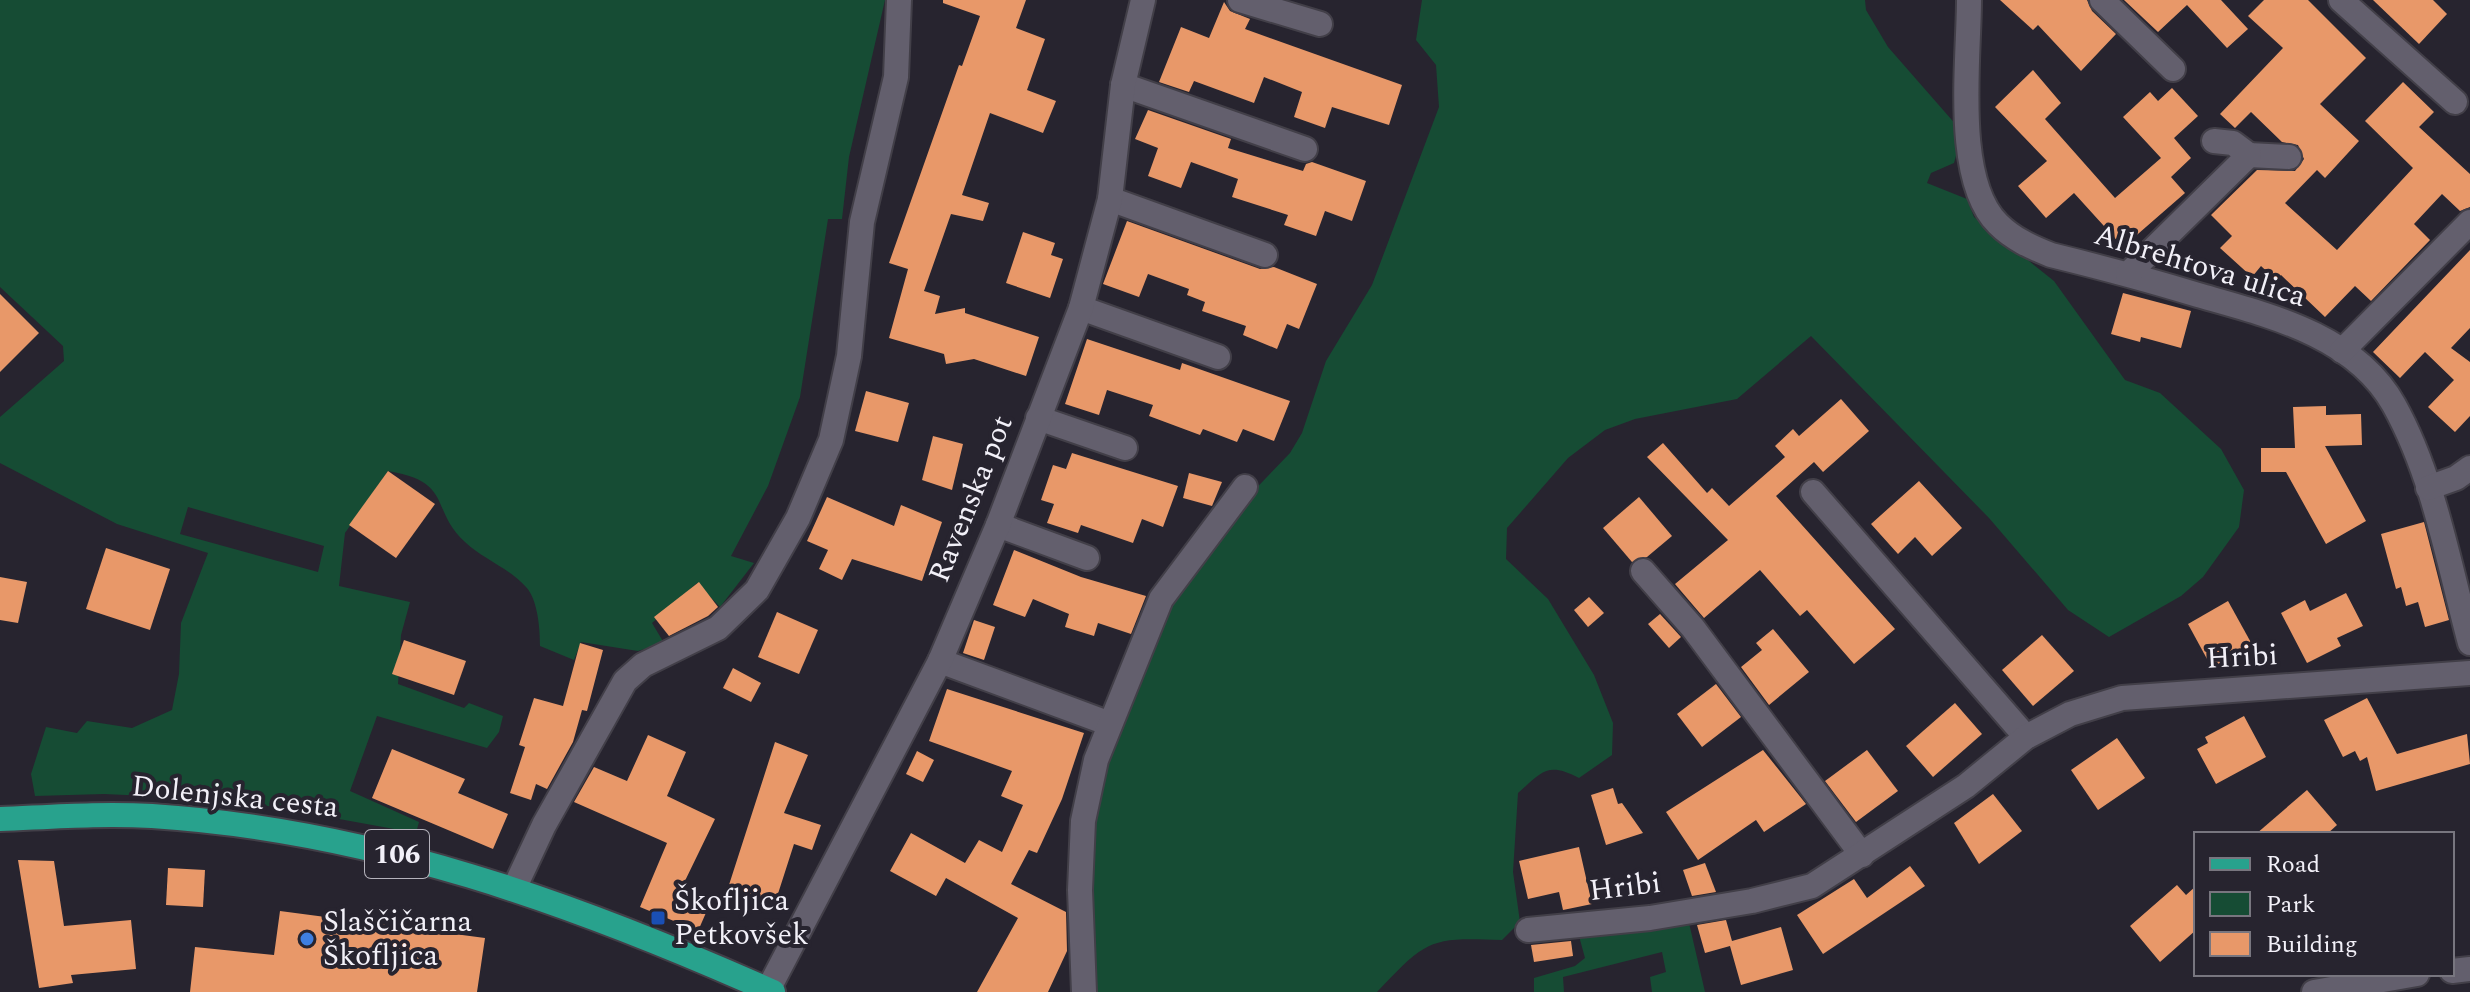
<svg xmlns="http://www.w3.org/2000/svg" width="2470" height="992" font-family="Spectral,serif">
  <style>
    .green { fill: #164c34; fill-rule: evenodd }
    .building { fill: #e89869 }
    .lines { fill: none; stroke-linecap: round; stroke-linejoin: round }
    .minor-casing { stroke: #423f48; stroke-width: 28 }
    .major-casing { stroke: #423f48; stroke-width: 28 }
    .minor { stroke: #635f6d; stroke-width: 24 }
    .major { stroke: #28a28d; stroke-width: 24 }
    .transit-dot { fill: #1a4fb4; stroke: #27242f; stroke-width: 3 }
    .shop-dot { fill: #3f7fe0; stroke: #27242f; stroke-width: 3 }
    .labels { text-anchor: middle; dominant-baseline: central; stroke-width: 8; stroke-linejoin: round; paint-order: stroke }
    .shield { fill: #27242f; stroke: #b5b3bc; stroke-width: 2 }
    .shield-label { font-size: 28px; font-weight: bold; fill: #f2f0f8 }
    .street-label { font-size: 30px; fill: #f2f0f8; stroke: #27242f }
    .poi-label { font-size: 30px; fill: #f2f0f8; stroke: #27242f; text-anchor: start }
  </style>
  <rect width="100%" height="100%" fill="#27242f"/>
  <g class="green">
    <path d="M 0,0 L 885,0 L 849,157 L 842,219 L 828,219 L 800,397 L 768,486 L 731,556 L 754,563 L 720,607 L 697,583 L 652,623 L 664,643 L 638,651 L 581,642 L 574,660 L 540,646 C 540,629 538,600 526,587 C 509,568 483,559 465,542 C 429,509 454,482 388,471 L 345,533 L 339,586 L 410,602 L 401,635 L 398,684 L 464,708 L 469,703 L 503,716 L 499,732 L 487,748 L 377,716 L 350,791 L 419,822 L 416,833 L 235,800 L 104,794 L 35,796 L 31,774 L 46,727 L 77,733 L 87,721 L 132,728 L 172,710 L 179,674 L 181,623 L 208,553 L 117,524 L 0,463 L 0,417 L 64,361 L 63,346 L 0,287 ZM 188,507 L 324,546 L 318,572 L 180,534 Z"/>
    <path d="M 1422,0 L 1865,0 L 1866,10 L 1888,47 L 1958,127 L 1959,145 L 1954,163 L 1931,173 L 1927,183 L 1967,199 L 1974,217 L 2054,281 L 2125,380 L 2160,393 L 2221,449 L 2244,490 L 2239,527 L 2203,577 L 2181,596 L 2109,637 L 2068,610 L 1989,518 L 1811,336 L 1737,399 L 1635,419 L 1605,430 L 1568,458 L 1507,528 L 1506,559 L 1548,599 L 1594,675 L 1613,723 L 1612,755 L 1579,778 C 1547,761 1542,772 1518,793 L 1513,872 L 1520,922 L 1502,940 C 1430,937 1427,939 1377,992 L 1089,992 L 1087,812 L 1172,596 L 1217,529 L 1290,453 L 1302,433 L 1326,361 L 1372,285 L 1439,107 L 1436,65 L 1416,40 Z"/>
    <polygon points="1689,923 1705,992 1652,992 1650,977 1666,972 1662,952 1563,977 1564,992 1534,992 1534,978 1575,966 1585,958 1579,936"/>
  </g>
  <g class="building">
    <polygon points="943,0 1026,0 1016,28 1045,39 1027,90 1056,101 1043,133 990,113 962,195 989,203 983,221 951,214 924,291 940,296 935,314 965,308 965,313 1039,337 1026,376 974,359 946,364 944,354 889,338 908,269 889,263 959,65 962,66 980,16 943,3"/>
    <polygon points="2000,0 2087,0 2092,11 2116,34 2081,71 2038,25 2033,30"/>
    <polygon points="2124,0 2221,0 2248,29 2227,48 2187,5 2158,32"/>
    <polygon points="2264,0 2308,0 2366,58 2320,104 2359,141 2325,178 2317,170 2285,203 2337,250 2413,168 2365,121 2403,82 2434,112 2419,127 2470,174 2470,207 2460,211 2442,194 2414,224 2430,240 2371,301 2355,286 2325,317 2281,275 2276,280 2261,266 2252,277 2220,248 2232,236 2211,215 2257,170 2295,171 2304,159 2298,145 2282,142 2251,112 2235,128 2220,114 2283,48 2248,16"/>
    <polygon points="2373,0 2433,0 2447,14 2419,44"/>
    <polygon points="1224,2 1230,11 1250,19 1245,29 1402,85 1389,125 1332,107 1325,128 1294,117 1302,92 1264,77 1254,103 1194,81 1189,92 1159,82 1181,27 1209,38"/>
    <polygon points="2033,70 2061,103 2045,119 2115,198 2161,158 2123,117 2150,92 2158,101 2172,88 2198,116 2174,138 2191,158 2171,177 2185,193 2123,247 2074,193 2046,218 2018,186 2047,161 1995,107"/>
    <polygon points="1148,110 1231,139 1228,148 1303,171 1306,164 1312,162 1366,181 1352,221 1325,211 1316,236 1284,225 1288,215 1232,197 1238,179 1191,162 1181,188 1148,176 1158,148 1135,139"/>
    <polygon points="1127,221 1260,269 1274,267 1317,284 1299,329 1287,324 1277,349 1243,335 1246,326 1202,311 1205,302 1187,295 1189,289 1148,274 1139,297 1103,284"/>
    <polygon points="1023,232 1055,243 1051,255 1063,259 1050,298 1006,283"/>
    <polygon points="2470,250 2470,328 2451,348 2470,362 2470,416 2455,432 2428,407 2454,380 2425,352 2400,378 2373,352"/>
    <polygon points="2123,293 2191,311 2181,348 2141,337 2140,342 2111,334"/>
    <polygon points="0,294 39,333 0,372"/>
    <polygon points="1087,339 1180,370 1182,363 1290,401 1274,441 1243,429 1237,442 1203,429 1200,435 1149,416 1153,405 1107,390 1099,415 1065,404"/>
    <polygon points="866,391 909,403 898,442 855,431"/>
    <polygon points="1841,399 1869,431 1823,472 1814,462 1776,496 1895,629 1854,664 1807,610 1800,616 1760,570 1704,618 1675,584 1728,540 1647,457 1663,443 1707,493 1712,488 1729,506 1785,457 1775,446 1793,429 1799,436"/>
    <polygon points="2326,406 2326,415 2361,414 2362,445 2325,446 2366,521 2326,544 2286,472 2261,472 2261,448 2295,448 2293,407"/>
    <polygon points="933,436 963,444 952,490 922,480"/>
    <polygon points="1072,453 1178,486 1163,527 1142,519 1133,543 1081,525 1078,533 1047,523 1054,504 1041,500 1053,465 1066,469"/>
    <polygon points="388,471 435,504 396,558 349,525"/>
    <polygon points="1189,473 1222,482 1212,506 1183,498"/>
    <polygon points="1919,481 1962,528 1932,556 1915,537 1898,554 1871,524"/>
    <polygon points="827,497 894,526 901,505 942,522 922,581 852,559 842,580 819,569 828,550 807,541"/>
    <polygon points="1639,497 1672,536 1647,557 1632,562 1603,528"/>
    <polygon points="2424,522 2449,620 2425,627 2418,602 2406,606 2401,587 2396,589 2381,534"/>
    <polygon points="106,548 170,569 150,630 86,609"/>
    <polygon points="1014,550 1081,577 1146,596 1131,634 1098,623 1094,636 1065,627 1069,614 1033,599 1025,617 993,605"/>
    <polygon points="0,577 27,582 18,623 0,620"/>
    <polygon points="699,582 718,607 708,616 669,636 654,617"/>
    <polygon points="2346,593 2363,626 2337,638 2341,646 2307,663 2281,613 2305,600 2310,611"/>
    <polygon points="1589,597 1604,613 1588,627 1574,610"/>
    <polygon points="2228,601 2254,648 2213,670 2188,624"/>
    <polygon points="777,612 818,630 799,674 758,657"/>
    <polygon points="1660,614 1681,637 1669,648 1648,624"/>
    <polygon points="974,620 995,627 984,660 963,653"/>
    <polygon points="1773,629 1809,672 1769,705 1741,667 1762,650 1756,643"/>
    <polygon points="2042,635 2074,671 2033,706 2002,670"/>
    <polygon points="404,640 466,661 454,695 392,674"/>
    <polygon points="580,643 603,650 587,711 582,710 573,742 547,789 536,784 531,800 510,793 525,747 519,745 534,698 563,706"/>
    <polygon points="733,668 761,683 751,702 723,688"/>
    <polygon points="1716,684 1741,717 1702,747 1677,714"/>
    <polygon points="947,689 1084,733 1062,799 1037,853 1029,850 1011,884 1066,912 1067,951 1048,992 977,992 1018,918 946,878 936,896 890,871 911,833 965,863 979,840 1002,852 1023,805 1001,796 1012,771 929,741"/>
    <polygon points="2367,698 2397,754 2467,734 2470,764 2376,791 2367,757 2360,761 2355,751 2343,757 2324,720"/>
    <polygon points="1955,703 1982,734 1933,777 1906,746"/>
    <polygon points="2244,716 2266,757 2216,784 2197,749 2208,743 2205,737"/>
    <polygon points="648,735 686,752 667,796 715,819 682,887 712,899 698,931 640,907 667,843 574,802 594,767 627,781"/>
    <polygon points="2117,738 2145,778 2098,810 2071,770"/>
    <polygon points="775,742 808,755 784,813 821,825 812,850 794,844 775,903 728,888"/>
    <polygon points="392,749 465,779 458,793 508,814 493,849 372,798"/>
    <polygon points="1763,750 1806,804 1764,832 1756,820 1698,860 1666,812"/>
    <polygon points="1867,750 1898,791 1856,822 1825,781"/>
    <polygon points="917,751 934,760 923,782 906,774"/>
    <polygon points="1613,788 1618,804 1622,803 1643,833 1606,845 1591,795"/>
    <polygon points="2307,790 2337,825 2327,834 2256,834"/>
    <polygon points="1993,794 2022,831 1979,864 1954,823"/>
    <polygon points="1579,847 1592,904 1563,910 1559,892 1528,899 1519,861"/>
    <polygon points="18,860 54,861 64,926 131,920 136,969 71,975 73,983 39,988"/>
    <polygon points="1705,863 1716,892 1692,896 1683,870"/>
    <polygon points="1910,866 1925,886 1823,954 1797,915 1854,879 1867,898"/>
    <polygon points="168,868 205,870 203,907 166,905"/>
    <polygon points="2177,885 2186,895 2196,886 2196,930 2160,962 2130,926"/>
    <polygon points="280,911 485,938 477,992 190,992 195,947 274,955"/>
    <polygon points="1726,920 1732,941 1781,927 1793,970 1741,985 1730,946 1705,953 1697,925"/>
    <polygon points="1571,941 1573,956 1534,962 1531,945"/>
  </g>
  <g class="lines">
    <g class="minor-casing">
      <g id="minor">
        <polyline points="1240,0 1320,24"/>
        <path d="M 1969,0 C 1969,59 1953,180 1998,224 C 2013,239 2031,247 2051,255 C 2100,267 2149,280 2198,295 C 2268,315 2355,335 2394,405 C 2434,477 2449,565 2470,643"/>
        <polyline points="2102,0 2173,69"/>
        <polyline points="2341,0 2455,102"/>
        <polyline points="1123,85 1305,149"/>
        <polyline points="2249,155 2289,157"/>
        <polyline points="1110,199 1265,255"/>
        <polyline points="2128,274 2249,155 2233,143 2214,141"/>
        <polyline points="1081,308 1218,357"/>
        <polyline points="2342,351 2470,222"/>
        <polyline points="1038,418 1125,448"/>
        <polyline points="2428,488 2456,478 2470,468"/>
        <polyline points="1813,492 2026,737"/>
        <polyline points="998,525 1087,558"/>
        <polyline points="1643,571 1693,628 1862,855"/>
        <polyline points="940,661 1110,724"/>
        <polyline points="514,889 544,825 625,681 643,665 718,628 757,590 798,518 831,440 849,356 862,222 896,77 899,0"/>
        <polyline points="1528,930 1650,918 1752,901 1812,886 1966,786 2026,737 2070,714 2122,698 2470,673"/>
        <polyline points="2452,971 2470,969"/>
        <polyline points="768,990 940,661 998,525 1081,308 1110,199 1123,85 1143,0"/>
        <polyline points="1084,992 1080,890 1083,821 1096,760 1161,599 1245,487"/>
        <polyline points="2314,992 2417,974"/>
      </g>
    </g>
    <g class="major-casing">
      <path id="major" d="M 0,819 C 50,817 101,813 152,816 C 371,830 574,903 773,992"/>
    </g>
    <use href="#minor" class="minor"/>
    <use href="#major" class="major"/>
  </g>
  <rect class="transit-dot" x="650" y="910" width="16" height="16" rx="4"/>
  <circle class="shop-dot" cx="307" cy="939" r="8"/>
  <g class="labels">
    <rect class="shield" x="365" y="830" width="64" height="48" rx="6"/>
    <g class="shield-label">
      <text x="397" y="854">106</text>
    </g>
    <g class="street-label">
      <text transform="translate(2200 266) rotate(17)">Albrehtova ulica</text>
      <text transform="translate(971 499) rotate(-68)">Ravenska pot</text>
      <text transform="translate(2242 657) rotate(-3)">Hribi</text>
      <text transform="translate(235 797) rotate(6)">Dolenjska cesta</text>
      <text transform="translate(1625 887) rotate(-7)">Hribi</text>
    </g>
    <g class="poi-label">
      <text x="674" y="901">Škofljica<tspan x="674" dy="34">Petkovšek</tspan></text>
      <text x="323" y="922">Slaščičarna<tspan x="323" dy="34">Škofljica</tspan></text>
    </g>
  </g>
  <rect x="2194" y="832" width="260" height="144" fill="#27242f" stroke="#78767f" stroke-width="2"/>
  <rect x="2210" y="858" width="40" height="12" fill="#28a28d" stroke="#78767f" stroke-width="2"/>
  <text x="2266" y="872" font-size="24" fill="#f2f0f8">Road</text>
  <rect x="2210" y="892" width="40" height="24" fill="#164c34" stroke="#78767f" stroke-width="2"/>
  <text x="2266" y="912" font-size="24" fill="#f2f0f8">Park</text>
  <rect x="2210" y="932" width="40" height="24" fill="#e89869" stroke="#78767f" stroke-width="2"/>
  <text x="2266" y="952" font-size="24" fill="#f2f0f8">Building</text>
</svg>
